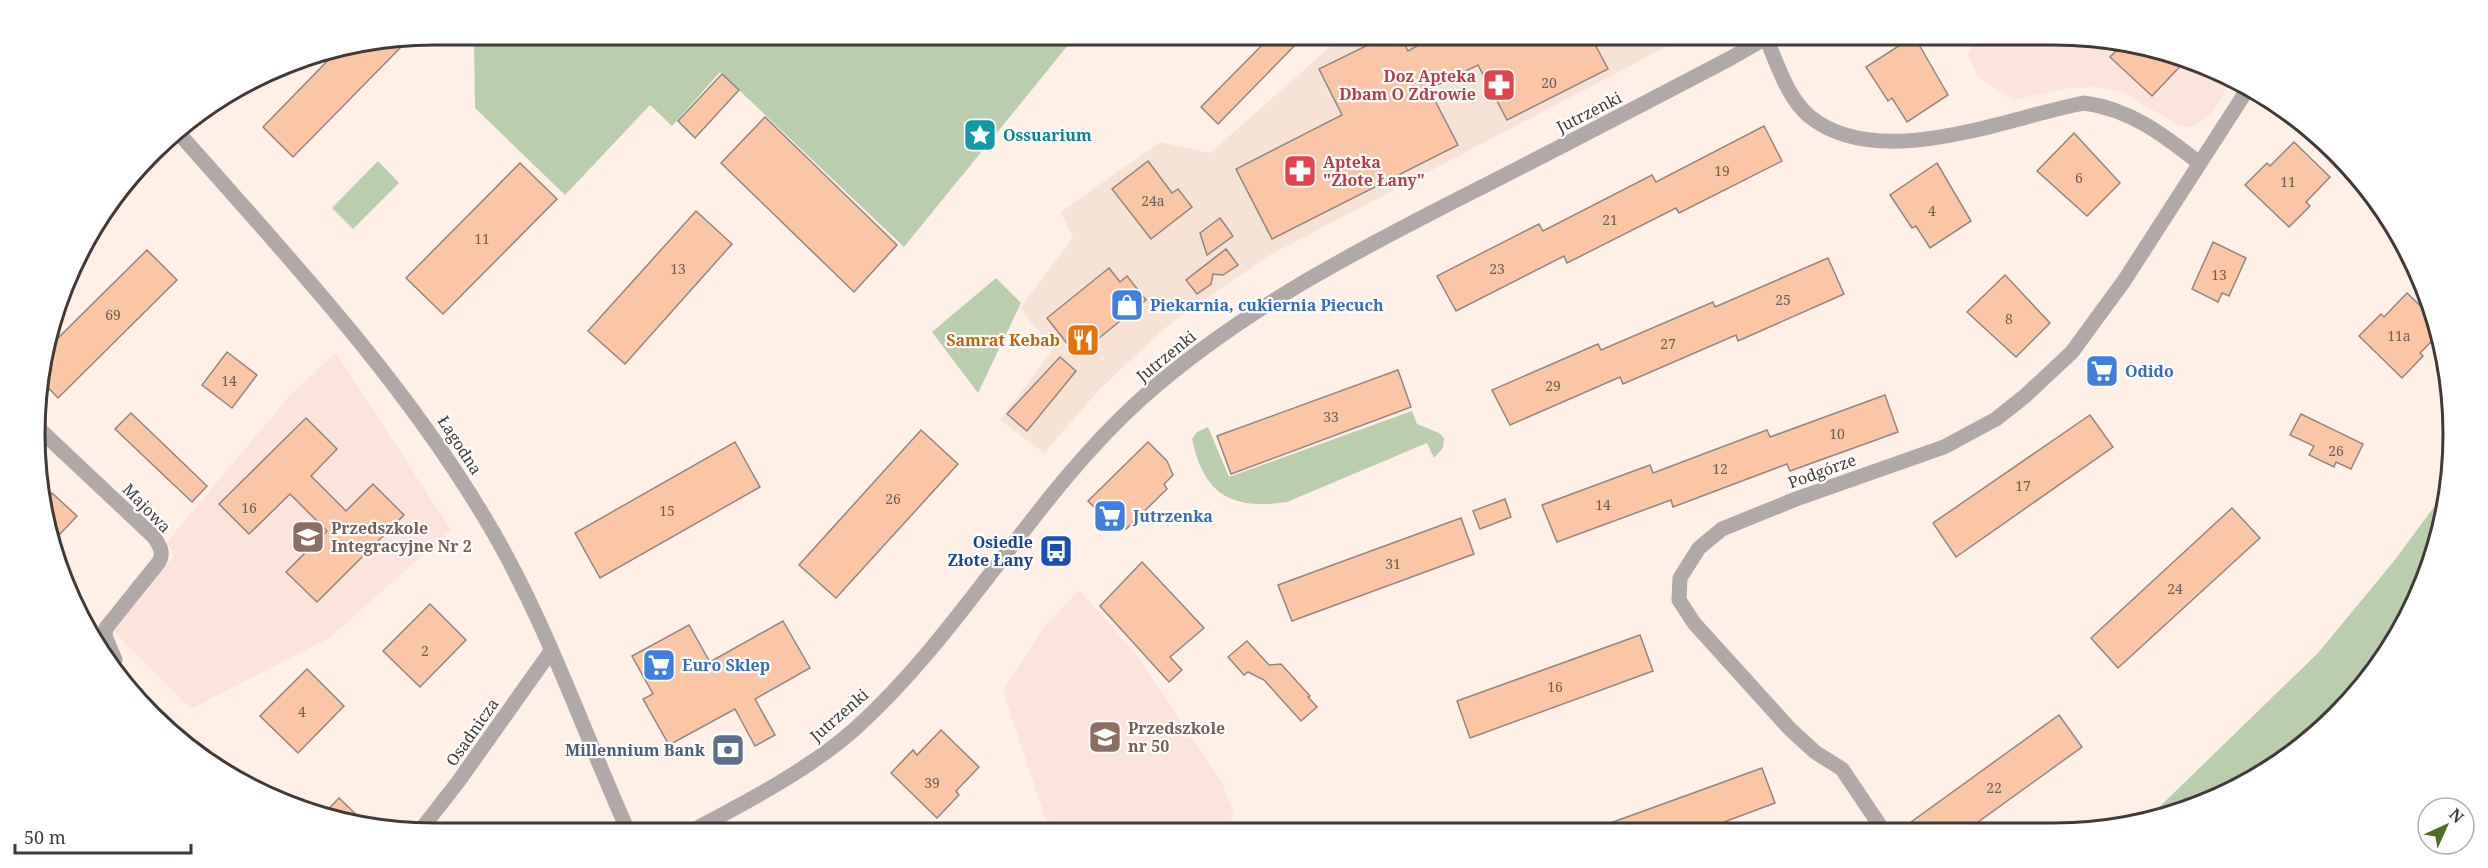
<svg xmlns="http://www.w3.org/2000/svg" width="2488" height="868" font-family="'Noto Serif',serif">
  <style>
    .built { fill: #f7e2d6 }
    .education { fill: #fce3db }
    .green { fill: #bacdad }
    .building { fill: #fbc6a6; stroke: #92857e; stroke-width: 1.5 }
    .lines { fill: none; stroke-linecap: round; stroke-linejoin: round }
    .minor { stroke: #b0a9a7; stroke-width: 15 }
    .labels { text-anchor: middle; dominant-baseline: central; stroke-width: 4.5; stroke-linejoin: round; paint-order: stroke }
    .number-label { font-size: 14px; fill: #6e5d53 }
    .health-label { font-size: 16px; font-weight: bold; fill: #be3a42; stroke: #fff; text-anchor: end }
    .street-label { font-size: 16px; fill: #3f3a37; stroke: #fff }
    .culture-label { font-size: 16px; font-weight: bold; fill: #0d838f; stroke: #fff; text-anchor: start }
    .shop-label { font-size: 16px; font-weight: bold; fill: #366cbe; stroke: #fff; text-anchor: start }
    .food-label { font-size: 16px; font-weight: bold; fill: #c56008; stroke: #fff; text-anchor: end }
    .education-label { font-size: 16px; font-weight: bold; fill: #785e54; stroke: #fff; text-anchor: start }
    .transit-label { font-size: 16px; font-weight: bold; fill: #164399; stroke: #fff; text-anchor: end }
    .service-label { font-size: 16px; font-weight: bold; fill: #4e5e75; stroke: #fff; text-anchor: end }
    .rim { fill: none; stroke: #3f3a37; stroke-width: 3 }
  </style>
  <rect width="100%" height="100%" fill="#fef0e7"/>
  <polygon class="built" points="1687,36 1268,256 1166,327 1099,390 1044,453 1000,420 1053,350 1020,308 1073,238 1061,212 1160,142 1210,153 1340,38"/>
  <g class="education">
    <polygon points="1976,35 2054,35 2157,48 2234,78 2211,115 2196,125 2187,127 2178,125 2122,92 2098,87 2070,88 2013,100 1978,77 1968,55"/>
    <polygon points="336,353 451,530 329,638 191,709 113,632 174,556 166,543 291,394"/>
    <polygon points="1079,590 1136,654 1222,783 1233,810 1232,832 1050,832 1003,691 1042,630"/>
  </g>
  <g class="green">
    <polygon points="1073,39 904,247 720,72 672,126 650,105 565,195 475,108 474,42"/>
    <polygon points="378,161 399,183 353,229 332,208"/>
    <polygon points="996,278 1021,303 978,393 932,332"/>
    <path d="M 1412,411 L 1417,424 L 1439,433 L 1444,438 L 1443,448 L 1434,458 L 1427,443 L 1287,502 C 1231,510 1204,495 1192,439 L 1197,432 L 1208,427 L 1229,477 Z"/>
    <polygon points="2448,488 2440,537 2400,634 2318,734 2230,792 2149,817 2318,653 2394,561"/>
  </g>
  <g class="building">
    <polygon points="1914,36 1948,95 1907,122 1892,98 1888,101 1866,67"/>
    <polygon points="1401,37 1408,51 1433,37 1591,37 1608,69 1507,120 1478,65 1429,89 1458,145 1272,239 1236,169 1342,115 1319,69 1382,38"/>
    <polygon points="1269,38 1302,38 1218,124 1201,107"/>
    <polygon points="356,42 406,42 293,157 263,127 342,46"/>
    <polygon points="2123,44 2157,48 2187,59 2152,96 2110,57"/>
    <polygon points="722,74 739,90 695,138 678,121"/>
    <polygon points="765,117 897,245 854,292 721,163"/>
    <polygon points="1764,126 1782,161 1679,213 1676,208 1567,263 1564,256 1456,311 1437,276 1539,224 1543,231 1652,175 1656,182"/>
    <polygon points="2074,133 2120,183 2087,216 2037,171"/>
    <polygon points="2294,142 2330,177 2306,202 2310,206 2289,227 2245,185 2267,163 2270,166"/>
    <polygon points="1148,161 1172,193 1178,189 1192,207 1151,239 1112,189"/>
    <polygon points="520,163 557,199 443,314 406,278"/>
    <polygon points="1937,163 1971,221 1930,248 1916,226 1912,228 1890,195"/>
    <polygon points="696,211 732,244 625,364 588,331"/>
    <polygon points="1220,218 1233,236 1207,255 1200,233"/>
    <polygon points="2213,242 2246,258 2229,296 2222,293 2218,302 2192,289"/>
    <polygon points="1226,249 1238,265 1223,275 1213,274 1211,284 1197,294 1186,280"/>
    <polygon points="147,250 177,280 58,398 39,378 48,348"/>
    <polygon points="1828,258 1844,294 1738,341 1736,335 1623,384 1620,377 1510,425 1492,390 1598,344 1601,350 1713,302 1715,307"/>
    <polygon points="1109,268 1120,282 1127,276 1146,300 1077,356 1047,318"/>
    <polygon points="2005,275 2050,323 2016,357 1967,312"/>
    <polygon points="2407,293 2436,321 2439,334 2420,353 2423,356 2402,378 2359,336 2381,314 2384,317"/>
    <polygon points="227,352 257,375 232,408 202,385"/>
    <polygon points="1060,357 1076,371 1027,431 1007,414"/>
    <polygon points="1398,370 1411,407 1231,474 1217,436"/>
    <polygon points="1885,395 1898,432 1790,471 1787,464 1673,507 1671,500 1557,542 1542,505 1650,465 1653,473 1767,430 1770,437"/>
    <polygon points="131,413 207,486 192,502 115,429"/>
    <polygon points="2301,414 2363,444 2351,469 2336,462 2334,467 2309,455 2314,446 2290,435"/>
    <polygon points="2090,415 2113,447 1956,557 1933,523"/>
    <polygon points="306,418 337,449 311,476 346,511 373,484 404,515 317,602 286,572 327,531 290,494 249,534 219,504"/>
    <polygon points="921,430 958,464 836,598 799,565"/>
    <polygon points="735,442 760,487 600,578 575,533"/>
    <polygon points="1148,442 1167,461 1173,475 1164,484 1167,489 1126,529 1104,511 1100,513 1088,501"/>
    <polygon points="52,493 77,516 60,534 45,521 43,504"/>
    <polygon points="1505,499 1511,517 1480,529 1473,511"/>
    <polygon points="2232,508 2260,538 2118,668 2091,638"/>
    <polygon points="1461,518 1474,554 1292,621 1278,585"/>
    <polygon points="1142,562 1204,628 1170,657 1182,670 1169,682 1100,606"/>
    <polygon points="430,604 466,640 420,687 383,651"/>
    <polygon points="783,621 810,668 755,699 775,735 755,746 735,709 669,745 643,699 653,694 632,656 689,625 710,662"/>
    <polygon points="1640,635 1653,671 1470,738 1457,701"/>
    <polygon points="1247,641 1269,665 1281,664 1310,696 1308,697 1317,707 1301,721 1264,680 1248,672 1244,675 1228,657"/>
    <polygon points="307,669 344,706 298,753 260,716"/>
    <polygon points="2059,715 2082,747 1967,830 1900,830"/>
    <polygon points="941,730 979,767 956,791 959,795 937,818 891,773 913,750 917,755"/>
    <polygon points="1762,768 1775,803 1700,831 1595,831 1594,829"/>
    <polygon points="339,798 367,825 331,820 322,816"/>
  </g>
  <g class="lines">
    <g class="minor">
      <path d="M 1765,36 C 1777,62 1786,96 1809,116 C 1879,173 2005,118 2084,103 C 2130,109 2164,135 2199,163"/>
      <path d="M 176,130 C 286,255 401,377 486,520 C 545,618 582,729 629,833"/>
      <polyline points="161,143 179,128"/>
      <path d="M 36,426 L 154,537 C 160,546 164,553 159,562 L 106,628 L 105,636 L 115,660"/>
      <polyline points="1883,830 1842,769 1815,752 1790,729 1694,623 1679,600 1680,578 1699,548 1722,529 1796,499 1944,447 1996,419 2025,396 2072,352 2124,281 2249,87"/>
      <polyline points="419,832 458,782 551,651"/>
      <path d="M 688,833 C 743,804 809,770 856,728 C 964,630 1034,495 1142,398 C 1241,310 1356,251 1472,192 C 1559,148 1645,103 1731,58 L 1769,36"/>
    </g>
  </g>
  <defs>
    <g id="pharmacy-square" transform="scale(1.725)"><rect x="-9" y="-9" width="18" height="18" rx="4" fill="#e0444e" stroke="#fff"/><path d="M-2-6h4v4h4v4h-4v4h-4v-4h-4v-4h4Z" fill="#fff"/></g>
    <g id="sight-square" transform="scale(1.725)"><rect x="-9" y="-9" width="18" height="18" rx="4" fill="#0f9aa8" stroke="#fff"/><path d="M0-6L1.8-2.2L6-1.7L2.9 1.2L3.7 5.4L0 3.3L-3.7 5.4L-2.9 1.2L-6-1.7L-1.8-2.2Z" fill="#fff"/></g>
    <g id="shop-square" transform="scale(1.725)"><rect x="-9" y="-9" width="18" height="18" rx="4" fill="#3f7fe0" stroke="#fff"/><path d="M-5-2.5h2.3a2.7 3.5 0 0 1 5.4 0H5L5.5 6h-11ZM-1.5-2.5h3a1.5 2.3 0 0 0-3 0Z" fill="#fff"/></g>
    <g id="restaurant-square" transform="scale(1.725)"><rect x="-9" y="-9" width="18" height="18" rx="4" fill="#e8710a" stroke="#fff"/><path d="M-5-6h1v4h1v-4h1v4h1v-4h1v5L-1.5 .5V6h-2V.5L-5-1ZM5-6V6H3V1.5H1.5Q1.5-4 5-6Z" fill="#fff"/></g>
    <g id="supermarket-square" transform="scale(1.725)"><rect x="-9" y="-9" width="18" height="18" rx="4" fill="#3f7fe0" stroke="#fff"/><path d="M-6-5.5h2.5l.6 2H6L4.5 2H-2.5L-4.4-4H-6ZM-1.5 3.2a1.3 1.3 0 1 0 .1 0ZM3 3.2a1.3 1.3 0 1 0 .1 0Z" fill="#fff"/></g>
    <g id="school-square" transform="scale(1.725)"><rect x="-9" y="-9" width="18" height="18" rx="4" fill="#8d6e63" stroke="#fff"/><path d="M0-5L7-2L0 1L-7-2ZM-4 1L0 2.5L4 1V4Q0 6-4 4Z" fill="#fff"/></g>
    <g id="bus-square" transform="scale(1.725)"><rect x="-9" y="-9" width="18" height="18" rx="4" fill="#1a4fb4" stroke="#fff"/><path d="M-5-6H5V4H4V6H2V4H-2V6H-4V4H-5ZM-3.5-4V0h7V-4ZM-3.5 1.2v1.5H-2V1.2ZM2 1.2v1.5H3.5V1.2Z" fill="#fff"/></g>
    <g id="bank-square" transform="scale(1.725)"><rect x="-9" y="-9" width="18" height="18" rx="4" fill="#5c6f8a" stroke="#fff"/><path d="M-6-4H6V4H-6ZM0-2.3a2.3 2.3 0 1 0 0 4.6a2.3 2.3 0 1 0 0-4.6Z" fill="#fff"/></g>
  </defs>
  <g fill-rule="evenodd">
    <use href="#pharmacy-square" x="1499" y="85"/>
    <use href="#sight-square" x="980" y="135"/>
    <use href="#pharmacy-square" x="1300" y="171"/>
    <use href="#shop-square" x="1127" y="305"/>
    <use href="#restaurant-square" x="1083" y="340"/>
    <use href="#supermarket-square" x="2102" y="371"/>
    <use href="#supermarket-square" x="1110" y="516"/>
    <use href="#school-square" x="308" y="537"/>
    <use href="#bus-square" x="1056" y="551"/>
    <use href="#supermarket-square" x="659" y="665"/>
    <use href="#school-square" x="1105" y="737"/>
    <use href="#bank-square" x="728" y="750"/>
  </g>
  <g class="labels">
    <g class="number-label">
      <text x="1549" y="82">20</text>
      <text x="1722" y="170">19</text>
      <text x="2079" y="177">6</text>
      <text x="2288" y="181">11</text>
      <text x="1153" y="200">24a</text>
      <text x="1932" y="210">4</text>
      <text x="1610" y="219">21</text>
      <text x="482" y="238">11</text>
      <text x="678" y="268">13</text>
      <text x="1497" y="268">23</text>
      <text x="2219" y="274">13</text>
      <text x="1783" y="299">25</text>
      <text x="113" y="314">69</text>
      <text x="2009" y="318">8</text>
      <text x="2399" y="335">11a</text>
      <text x="1668" y="343">27</text>
      <text x="229" y="380">14</text>
      <text x="1553" y="385">29</text>
      <text x="1331" y="416">33</text>
      <text x="1837" y="433">10</text>
      <text x="2336" y="450">26</text>
      <text x="1720" y="468">12</text>
      <text x="2023" y="485">17</text>
      <text x="893" y="498">26</text>
      <text x="1603" y="504">14</text>
      <text x="249" y="507">16</text>
      <text x="667" y="510">15</text>
      <text x="1393" y="563">31</text>
      <text x="2175" y="588">24</text>
      <text x="425" y="650">2</text>
      <text x="1555" y="686">16</text>
      <text x="302" y="711">4</text>
      <text x="932" y="782">39</text>
      <text x="1994" y="787">22</text>
    </g>
    <g class="health-label">
      <text x="1476" y="76">Doz Apteka<tspan x="1476" dy="18">Dbam O Zdrowie</tspan></text>
      <text x="1323" y="162" text-anchor="start">Apteka<tspan x="1323" dy="18">"Złote Łany"</tspan></text>
    </g>
    <g class="street-label">
      <text transform="translate(1589 112) rotate(-27)">Jutrzenki</text>
      <text transform="translate(1166 356) rotate(-39)">Jutrzenki</text>
      <text transform="translate(460 445) rotate(57)">Łagodna</text>
      <text transform="translate(1822 471) rotate(-20)">Podgórze</text>
      <text transform="translate(147 508) rotate(46)">Majowa</text>
      <text transform="translate(839 715) rotate(-41)">Jutrzenki</text>
      <text transform="translate(472 732) rotate(-55)">Osadnicza</text>
    </g>
    <g class="culture-label">
      <text x="1003" y="135">Ossuarium</text>
    </g>
    <g class="shop-label">
      <text x="1150" y="305">Piekarnia, cukiernia Piecuch</text>
      <text x="2125" y="371">Odido</text>
      <text x="1133" y="516">Jutrzenka</text>
      <text x="682" y="665">Euro Sklep</text>
    </g>
    <g class="food-label">
      <text x="1060" y="340">Samrat Kebab</text>
    </g>
    <g class="education-label">
      <text x="331" y="528">Przedszkole<tspan x="331" dy="18">Integracyjne Nr 2</tspan></text>
      <text x="1128" y="728">Przedszkole<tspan x="1128" dy="18">nr 50</tspan></text>
    </g>
    <g class="transit-label">
      <text x="1033" y="542">Osiedle<tspan x="1033" dy="18">Złote Łany</tspan></text>
    </g>
    <g class="service-label">
      <text x="705" y="750">Millennium Bank</text>
    </g>
  </g>
  <path d="M0 0H2488V868H0ZM434 45H2054A389 389 0 0 1 2443 434V434A389 389 0 0 1 2054 823H434A389 389 0 0 1 45 434V434A389 389 0 0 1 434 45Z" fill="#fff" fill-rule="evenodd"/>
  <path class="rim" d="M434 45H2054A389 389 0 0 1 2443 434V434A389 389 0 0 1 2054 823H434A389 389 0 0 1 45 434V434A389 389 0 0 1 434 45Z"/>
  <g transform="translate(2446 826) rotate(45)"><circle r="28" fill="#ffffff" stroke="#b2b0af" stroke-width="1.5"/>
  <path d="M0-4.5L10 22L0 15L-10 22Z" fill="#4e6e24"/>
  <text y="-9" font-size="16" font-weight="bold" text-anchor="middle" fill="#3f3a37">N</text>
  </g>
  <path d="M15 844v9h176v-9" fill="none" stroke="#3f3a37" stroke-width="3"/>
  <text x="24" y="844" font-size="18" fill="#3f3a37" stroke="#ffffff" stroke-width="4.5" paint-order="stroke">50 m</text>
</svg>
